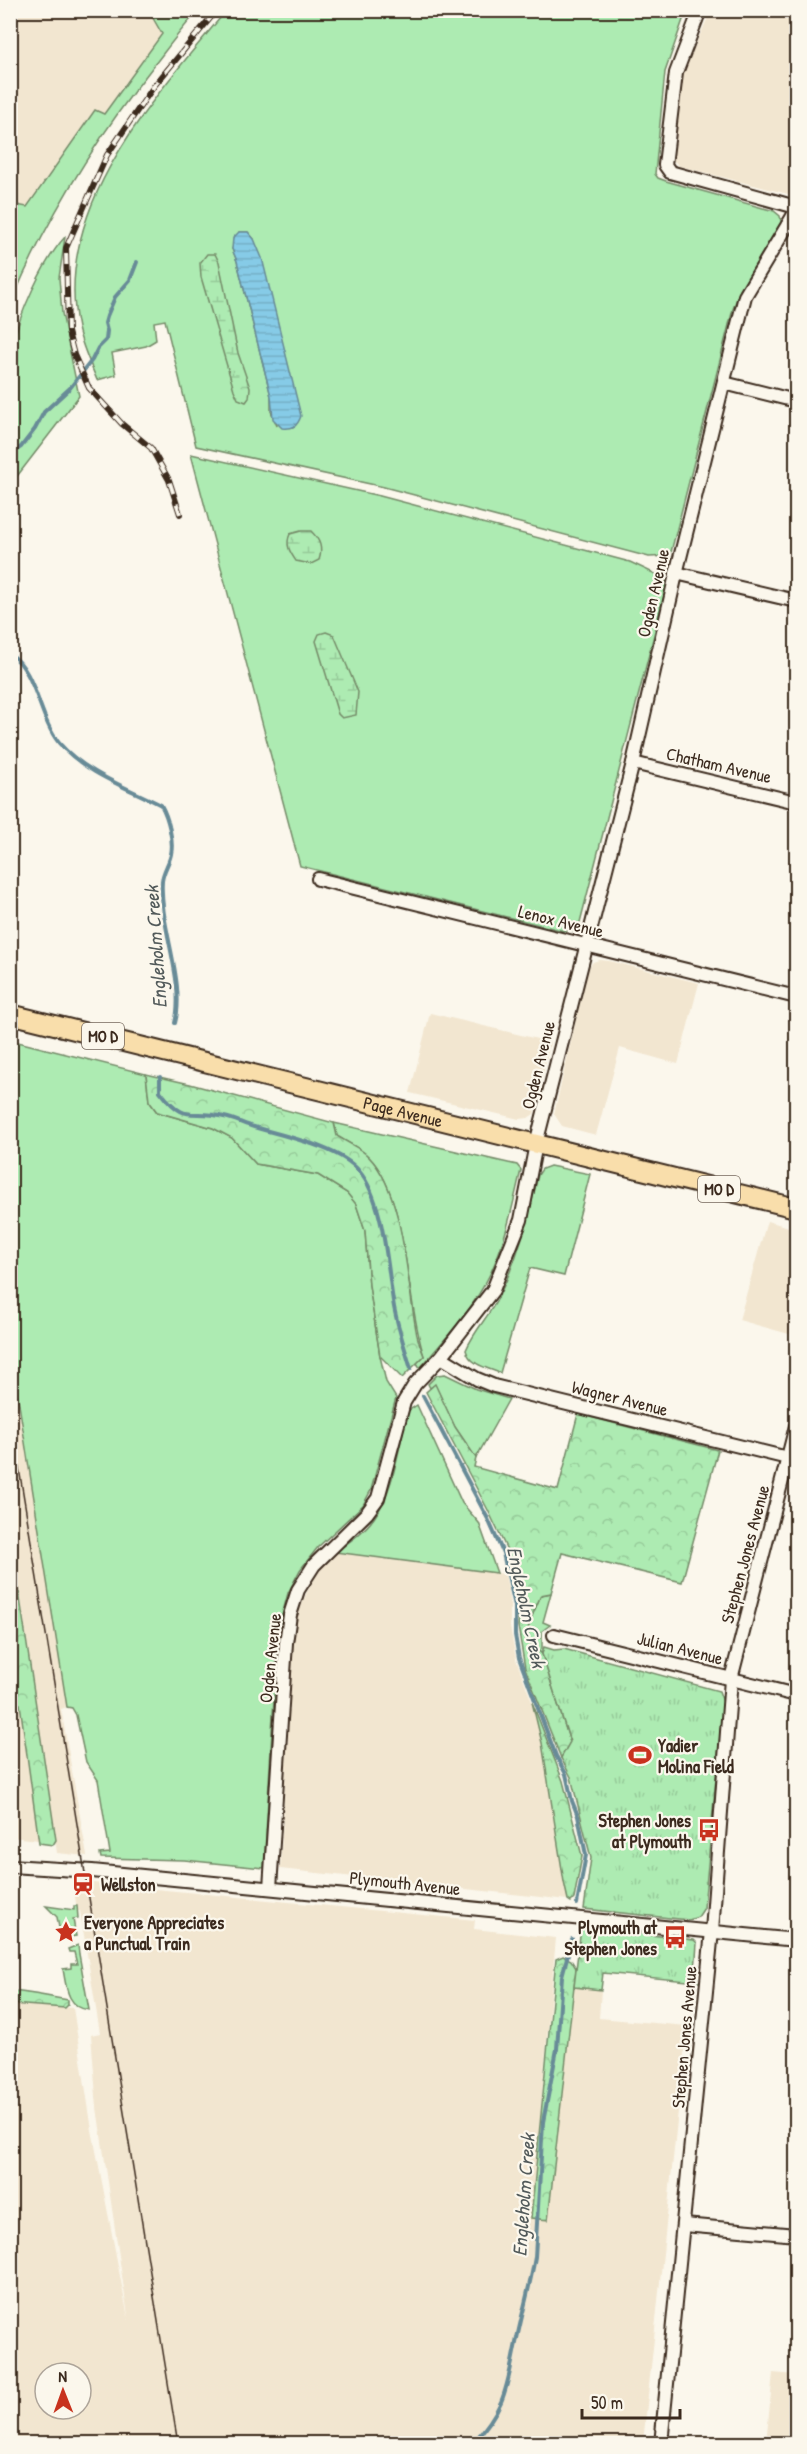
<svg xmlns="http://www.w3.org/2000/svg" width="807" height="2454" font-family="'Patrick Hand',sans-serif">
  <style>
    .built { fill: #f2e6d0; fill-rule: evenodd }
    .green { fill: #adebb2; stroke: #748a68; stroke-width: 1.5; fill-rule: evenodd }
    .forest { fill: url(#forest-crowns); stroke: #748a68; stroke-width: 1.5 }
    .wetland { fill: url(#wetland-marsh); stroke: #748a68; stroke-width: 1.5 }
    .park { fill: url(#park-tufts); stroke: #748a68; stroke-width: 1.5 }
    .water { fill: url(#water-rules); stroke: #688b97; stroke-width: 1.5 }
    .lines { fill: none; stroke-linecap: round; stroke-linejoin: round }
    .stream { stroke: #688b97; stroke-width: 4 }
    .street-casing { stroke: #3b2a1e; stroke-width: 16 }
    .primary-casing { stroke: #3b2a1e; stroke-width: 22 }
    .street { stroke: #fbf7ec; stroke-width: 12 }
    .primary { stroke: #f9deab; stroke-width: 18 }
    .tram { stroke: #3b2a1e; stroke-width: 1.5 }
    .rail-casing { stroke: #3b2a1e; stroke-width: 6 }
    .rail { stroke: #fbf7ec; stroke-width: 4; stroke-dasharray: 11; stroke-linecap: butt }
    .labels { text-anchor: middle; dominant-baseline: central; stroke-width: 4.5; stroke-linejoin: round; paint-order: stroke }
    .shield { fill: #fbf7ec; stroke: #75685c; stroke-width: 1.5 }
    .shield-label { font-size: 16px; font-weight: bold; fill: #3b2a1e }
    .street-label { font-size: 18px; fill: #3b2a1e; stroke: #fbf7ec }
    .poi-label { font-size: 18px; font-weight: bold; fill: #3b2a1e; stroke: #fbf7ec; text-anchor: start }
    .water-label { font-size: 20px; font-style: italic; fill: #525a5a; stroke: #fbf7ec }
  </style>
  <defs>
    <pattern id="forest-crowns" width="20" height="18" patternUnits="userSpaceOnUse" patternTransform="scale(1.5)"><rect width="20" height="18" fill="#adebb2"/><path d="M2 6a3 3 0 1 1 6 0M12 15a3 3 0 1 1 6 0" fill="none" stroke="#96ca99"/></pattern>
    <pattern id="wetland-marsh" width="20" height="14" patternUnits="userSpaceOnUse" patternTransform="scale(1.5)"><rect width="20" height="14" fill="#adebb2"/><path d="M1 5h8M5 5V1M11 12h8M15 12V8" fill="none" stroke="#96ca99"/></pattern>
    <pattern id="park-tufts" width="24" height="20" patternUnits="userSpaceOnUse" patternTransform="scale(1.5)"><rect width="24" height="20" fill="#adebb2"/><path d="M3 7l-1-3M5 7V3M7 7l1-3M15 17l-1-3M17 17v-4M19 17l1-3" fill="none" stroke="#96ca99"/></pattern>
    <pattern id="water-rules" width="6" height="5" patternUnits="userSpaceOnUse" patternTransform="scale(1.5)"><rect width="6" height="5" fill="#86cbe7"/><path d="M0 2.5h6" fill="none" stroke="#75aec6"/></pattern>
  </defs>
  <rect width="100%" height="100%" fill="#fbf7ec"/>
  <filter id="ink" filterUnits="userSpaceOnUse"><feTurbulence type="fractalNoise" baseFrequency=".0167" numOctaves="2"/><feDisplacementMap in="SourceGraphic" scale="12" xChannelSelector="R" yChannelSelector="G"/><feConvolveMatrix kernelMatrix="1 2 1 2 8 2 1 2 1" color-interpolation-filters="sRGB"/></filter>
  <g filter="url(#ink)">
    <g class="built">
      <polygon points="11,11 149,11 162,34 104,114 95,111 27,208 11,204"/>
      <polygon points="711,11 796,11 796,193 792,195 679,166 673,160 681,76"/>
      <polygon points="599,960 610,961 699,983 678,1064 620,1048 596,1135 562,1126 554,1114 588,968 593,962"/>
      <polygon points="430,1013 550,1042 534,1114 528,1118 519,1119 410,1093"/>
      <polygon points="767,1221 796,1229 796,1336 739,1320"/>
      <polygon points="10,1354 64,1680 67,1707 61,1709 87,1856 57,1853 11,1531"/>
      <polygon points="335,1552 505,1574 510,1598 510,1627 516,1659 532,1702 542,1743 568,1900 280,1869 293,1643 297,1616 306,1594 319,1570"/>
      <polygon points="11,1704 20,1704 39,1840 11,1837"/>
      <path d="M 73,1881 L 475,1920 L 474,1929 L 556,1938 L 531,2218 L 548,2220 L 574,1987 L 601,1990 L 599,2018 L 687,2026 L 643,2443 L 45,2444 L 11,2440 L 10,2004 L 73,2008 L 92,2130 L 129,2323 L 97,2108 L 91,2035 L 100,2033 L 80,1911 L 77,1911 ZM 45,2373 L 81,2373 L 81,2409 L 45,2409 Z"/>
      <polygon points="773,2373 796,2375 796,2443 766,2443"/>
    </g>
    <g class="green">
      <path d="M 153,10 L 198,11 C 183,27 169,46 155,64 C 98,136 47,218 11,303 L 11,204 L 27,207 L 95,110 L 104,114 L 162,34 L 150,13 Z"/>
      <path d="M 226,11 L 686,11 L 665,72 L 655,174 L 658,178 L 666,181 L 774,211 L 780,216 L 781,222 L 740,290 L 733,309 L 670,556 L 649,557 L 384,487 L 196,446 L 165,320 L 154,322 L 156,340 L 146,346 L 112,353 L 116,375 L 97,380 C 90,363 82,346 78,328 C 52,208 156,95 226,11 ZM 239,232 L 248,232 L 254,239 L 277,426 L 271,411 L 271,396 L 237,261 L 232,249 Z"/>
      <path d="M 65,237 L 59,278 L 62,313 L 79,396 L 11,484 L 11,349 C 19,316 42,262 65,237 Z"/>
      <polygon points="191,454 380,496 630,562 664,578 667,585 665,592 578,930 564,931 300,866"/>
      <polygon points="10,1040 146,1074 149,1101 157,1112 213,1128 232,1138 256,1164 318,1175 347,1193 356,1204 365,1231 369,1285 380,1356 386,1382 396,1398 371,1490 363,1505 318,1547 300,1570 288,1593 278,1630 264,1868 184,1860 101,1858 100,1854 110,1853 98,1780 86,1762 76,1715 72,1708 67,1707 11,1354"/>
      <path d="M 334,1123 L 517,1165 L 521,1170 C 513,1204 506,1240 491,1272 C 474,1308 446,1338 420,1368 L 417,1363 L 424,1356 C 406,1303 408,1196 369,1157 C 360,1148 347,1142 337,1136 Z"/>
      <path d="M 550,1166 L 590,1174 L 564,1276 L 530,1268 L 500,1373 C 487,1368 470,1365 466,1350 C 474,1331 489,1316 498,1298 C 518,1259 529,1217 538,1175 L 542,1169 Z"/>
      <polygon points="445,1374 476,1389 509,1399 476,1458 455,1427 435,1385 430,1388 428,1384 437,1375"/>
      <path d="M 417,1405 L 462,1503 L 479,1523 L 497,1573 L 335,1552 C 349,1542 364,1532 374,1518 C 394,1491 399,1444 408,1411 Z"/>
      <polygon points="551,1593 543,1622 550,1625 542,1631 542,1654 527,1641 529,1623 541,1595"/>
      <polygon points="46,1906 74,1910 74,1906 77,1906 78,1918 73,1919 76,1936 61,1938 57,1917"/>
      <path d="M 78,1945 L 79,1954 L 89,2010 C 67,2008 66,1986 63,1969 L 71,1968 L 71,1964 L 77,1964 L 74,1952 L 69,1952 L 68,1949 Z"/>
    </g>
    <g class="forest">
      <path d="M 146,1074 L 190,1084 L 334,1123 L 337,1136 C 347,1143 361,1148 369,1157 C 404,1193 407,1281 416,1330 C 417,1339 421,1348 424,1356 L 402,1378 L 380,1356 L 369,1285 L 365,1231 L 356,1204 L 347,1193 L 318,1175 L 256,1164 L 232,1138 L 213,1128 L 157,1112 L 149,1101 Z"/>
      <polygon points="435,1384 455,1427 476,1458 474,1467 558,1490 578,1414 718,1450 682,1582 562,1553 551,1593 541,1595 529,1623 527,1641 542,1654 570,1742 561,1758 525,1668 518,1626 519,1608 514,1574 507,1550 488,1510 426,1392"/>
      <polygon points="10,1531 56,1840 53,1845 39,1843 20,1704 11,1704"/>
      <polygon points="532,1702 563,1781 582,1856 574,1899 571,1902 568,1900 564,1882 542,1743"/>
      <polygon points="563,1956 571,1960 576,1968 548,2220 531,2218 556,1959"/>
      <path d="M 10,1991 C 30,1992 48,1997 68,2000 L 68,2005 L 65,2008 L 11,2004 Z"/>
    </g>
    <g class="wetland">
      <polygon points="207,254 215,254 219,262 238,353 250,388 249,398 246,402 238,399 234,390 201,277 200,263"/>
      <path d="M 301,531 L 311,531 C 320,540 323,548 319,560 L 311,564 L 296,561 C 290,552 285,545 290,534 Z"/>
      <polygon points="326,632 334,635 358,692 356,715 342,718 338,714 316,641 319,634"/>
    </g>
    <g class="park">
      <polygon points="544,1647 554,1650 564,1649 719,1691 723,1702 704,1908 698,1917 689,1920 584,1909 591,1858 571,1777 561,1758 570,1742 542,1654"/>
      <polygon points="581,1927 694,1940 697,1943 695,1972 698,1982 603,1973 601,1990 574,1987"/>
    </g>
    <path class="water" d="M 239,232 L 248,232 L 254,239 L 262,258 L 301,416 C 297,427 293,429 282,428 L 273,419 L 271,396 L 237,261 L 232,249 L 233,238 Z"/>
    <g class="lines">
      <g class="stream">
        <polyline points="10,454 21,447 35,429 44,412 70,388 92,360 98,348 106,340 107,331 105,323 107,316 115,297 130,280 137,262"/>
        <path d="M 10,654 C 36,670 39,719 59,743 C 85,773 126,787 161,805 C 168,817 174,841 171,854 C 169,864 163,871 162,881 C 159,926 186,981 175,1023"/>
        <path d="M 160,1077 L 160,1091 C 187,1126 190,1108 224,1117 C 234,1119 244,1124 254,1127 C 283,1136 340,1147 359,1171 C 385,1202 387,1269 394,1307 C 398,1328 405,1349 411,1369"/>
        <polyline points="423,1396 488,1519 503,1553 515,1606 515,1635 519,1658 556,1756 566,1774 572,1801 578,1816 586,1855 577,1904"/>
        <path d="M 472,2444 C 506,2406 506,2390 516,2343 C 522,2314 530,2286 535,2257 L 543,2122 L 557,2049 L 562,1976 L 572,1939"/>
      </g>
      <g class="street-casing">
        <g id="street">
          <polyline points="700,10 676,73 665,165 670,172 796,207"/>
          <polyline points="724,383 796,401"/>
          <polyline points="676,573 796,601"/>
          <polyline points="633,763 796,802"/>
          <polyline points="318,879 796,997"/>
          <polyline points="441,1357 477,1379 494,1386 796,1460"/>
          <polyline points="554,1635 796,1695"/>
          <polyline points="10,1866 92,1871 796,1940"/>
          <polyline points="270,1888 286,1643 290,1615 298,1590 314,1565 367,1513 378,1498 404,1402 415,1384 441,1357 493,1290 521,1220 536,1144 633,763 677,570 745,296 796,211"/>
          <polyline points="684,2225 796,2235"/>
          <polyline points="661,2444 712,1931 731,1679 796,1426"/>
        </g>
      </g>
      <g class="primary-casing">
        <g id="primary">
          <path id="s1" d="M 10,1014 L 796,1208"/>
        </g>
      </g>
      <use href="#street" class="street"/>
      <use href="#primary" class="primary"/>
      <polyline class="tram" points="10,1413 178,2444"/>
      <g class="rail-casing">
        <polyline id="rail" points="180,514 169,480 151,448 122,424 89,388 74,355 68,332 66,248 107,155 154,86 217,10"/>
      </g>
      <use href="#rail" class="rail"/>
    </g>
  </g>
  <defs>
    <g id="stadium-bare" transform="scale(1.8)"><path d="M0-5a6.5 5 0 1 0 0 10a6.5 5 0 1 0 0-10ZM-3.5-1.8h7v3.6h-7Z" fill="#c8321e" stroke="#fbf7ec" stroke-width="2.5" paint-order="stroke"/></g>
    <g id="bus-bare" transform="scale(1.8)"><path d="M-5-6H5V4H4V6H2V4H-2V6H-4V4H-5ZM-3.5-4V0h7V-4ZM-3.5 1.2v1.5H-2V1.2ZM2 1.2v1.5H3.5V1.2Z" fill="#c8321e" stroke="#fbf7ec" stroke-width="2.5" paint-order="stroke"/></g>
    <g id="station-bare" transform="scale(1.8)"><path d="M-3-6H3Q5-6 5-4V2Q5 4 3 4L4.5 6H3L1.5 4h-3L-3 6H-4.5L-3 4Q-5 4-5 2V-4Q-5-6-3-6ZM-3.5-4v3h7v-3ZM-3.5 1v1.5H-2V1ZM2 1v1.5H3.5V1Z" fill="#c8321e" stroke="#fbf7ec" stroke-width="2.5" paint-order="stroke"/></g>
    <g id="sight-bare" transform="scale(1.8)"><path d="M0-6L1.8-2.2L6-1.7L2.9 1.2L3.7 5.4L0 3.3L-3.7 5.4L-2.9 1.2L-6-1.7L-1.8-2.2Z" fill="#c8321e" stroke="#fbf7ec" stroke-width="2.5" paint-order="stroke"/></g>
  </defs>
  <g fill-rule="evenodd">
    <use href="#stadium-bare" x="640" y="1755"/>
    <use href="#bus-bare" x="709" y="1830"/>
    <use href="#station-bare" x="83" y="1884"/>
    <use href="#sight-bare" x="66" y="1932"/>
    <use href="#bus-bare" x="675" y="1937"/>
  </g>
  <g class="labels">
    <g class="shield">
      <rect x="82" y="1023" width="42" height="26" rx="4.5"/>
      <rect x="698" y="1176" width="42" height="26" rx="4.5"/>
    </g>
    <g class="shield-label">
      <text x="103" y="1036">MO D</text>
      <text x="719" y="1189">MO D</text>
    </g>
    <g class="street-label">
      <text transform="translate(653 593) rotate(-77)">Ogden Avenue</text>
      <text transform="translate(719 765) rotate(13)">Chatham Avenue</text>
      <text transform="translate(561 921) rotate(14)">Lenox Avenue</text>
      <text transform="translate(538 1065) rotate(-76)">Ogden Avenue</text>
      <text stroke="none"><textPath href="#s1" startOffset="405">Page Avenue</textPath></text>
      <text transform="translate(620 1398) rotate(14)">Wagner Avenue</text>
      <text transform="translate(745 1554) rotate(-75)">Stephen Jones Avenue</text>
      <text transform="translate(680 1648) rotate(14)">Julian Avenue</text>
      <text transform="translate(270 1658) rotate(-84)">Ogden Avenue</text>
      <text transform="translate(405 1883) rotate(6)">Plymouth Avenue</text>
      <text transform="translate(684 2037) rotate(-85)">Stephen Jones Avenue</text>
    </g>
    <g class="poi-label">
      <text x="658" y="1745">Yadier<tspan x="658" dy="21">Molina Field</tspan></text>
      <text x="691" y="1820" text-anchor="end">Stephen Jones<tspan x="691" dy="21">at Plymouth</tspan></text>
      <text x="101" y="1884">Wellston</text>
      <text x="84" y="1922">Everyone Appreciates<tspan x="84" dy="21">a Punctual Train</tspan></text>
      <text x="657" y="1927" text-anchor="end">Plymouth at<tspan x="657" dy="21">Stephen Jones</tspan></text>
    </g>
    <g class="water-label">
      <text transform="translate(155 947) rotate(-94)">Engleholm Creek</text>
      <text transform="translate(527 1607) rotate(78)">Engleholm Creek</text>
      <text transform="translate(523 2195) rotate(-86)">Engleholm Creek</text>
    </g>
  </g>
  <rect width="807" height="2454" fill="none" stroke="#fbf7ec" stroke-width="36"/>
  <rect x="18" y="18" width="771" height="2418" fill="none" stroke="#3b2a1e" stroke-width="2" filter="url(#ink)"/>
  <g transform="translate(63 2391) rotate(359)"><circle r="28" fill="#fbf7ec" stroke="#aea59a" stroke-width="1.5"/>
  <path d="M0-4.5L10 22L0 15L-10 22Z" fill="#c8321e"/>
  <text y="-9" font-size="16" font-weight="bold" text-anchor="middle" fill="#3b2a1e">N</text>
  </g>
  <path d="M582 2409v9h98v-9" fill="none" stroke="#3b2a1e" stroke-width="3"/>
  <text x="591" y="2409" font-size="18" fill="#3b2a1e" stroke="#fbf7ec" stroke-width="4.5" paint-order="stroke">50 m</text>
</svg>
